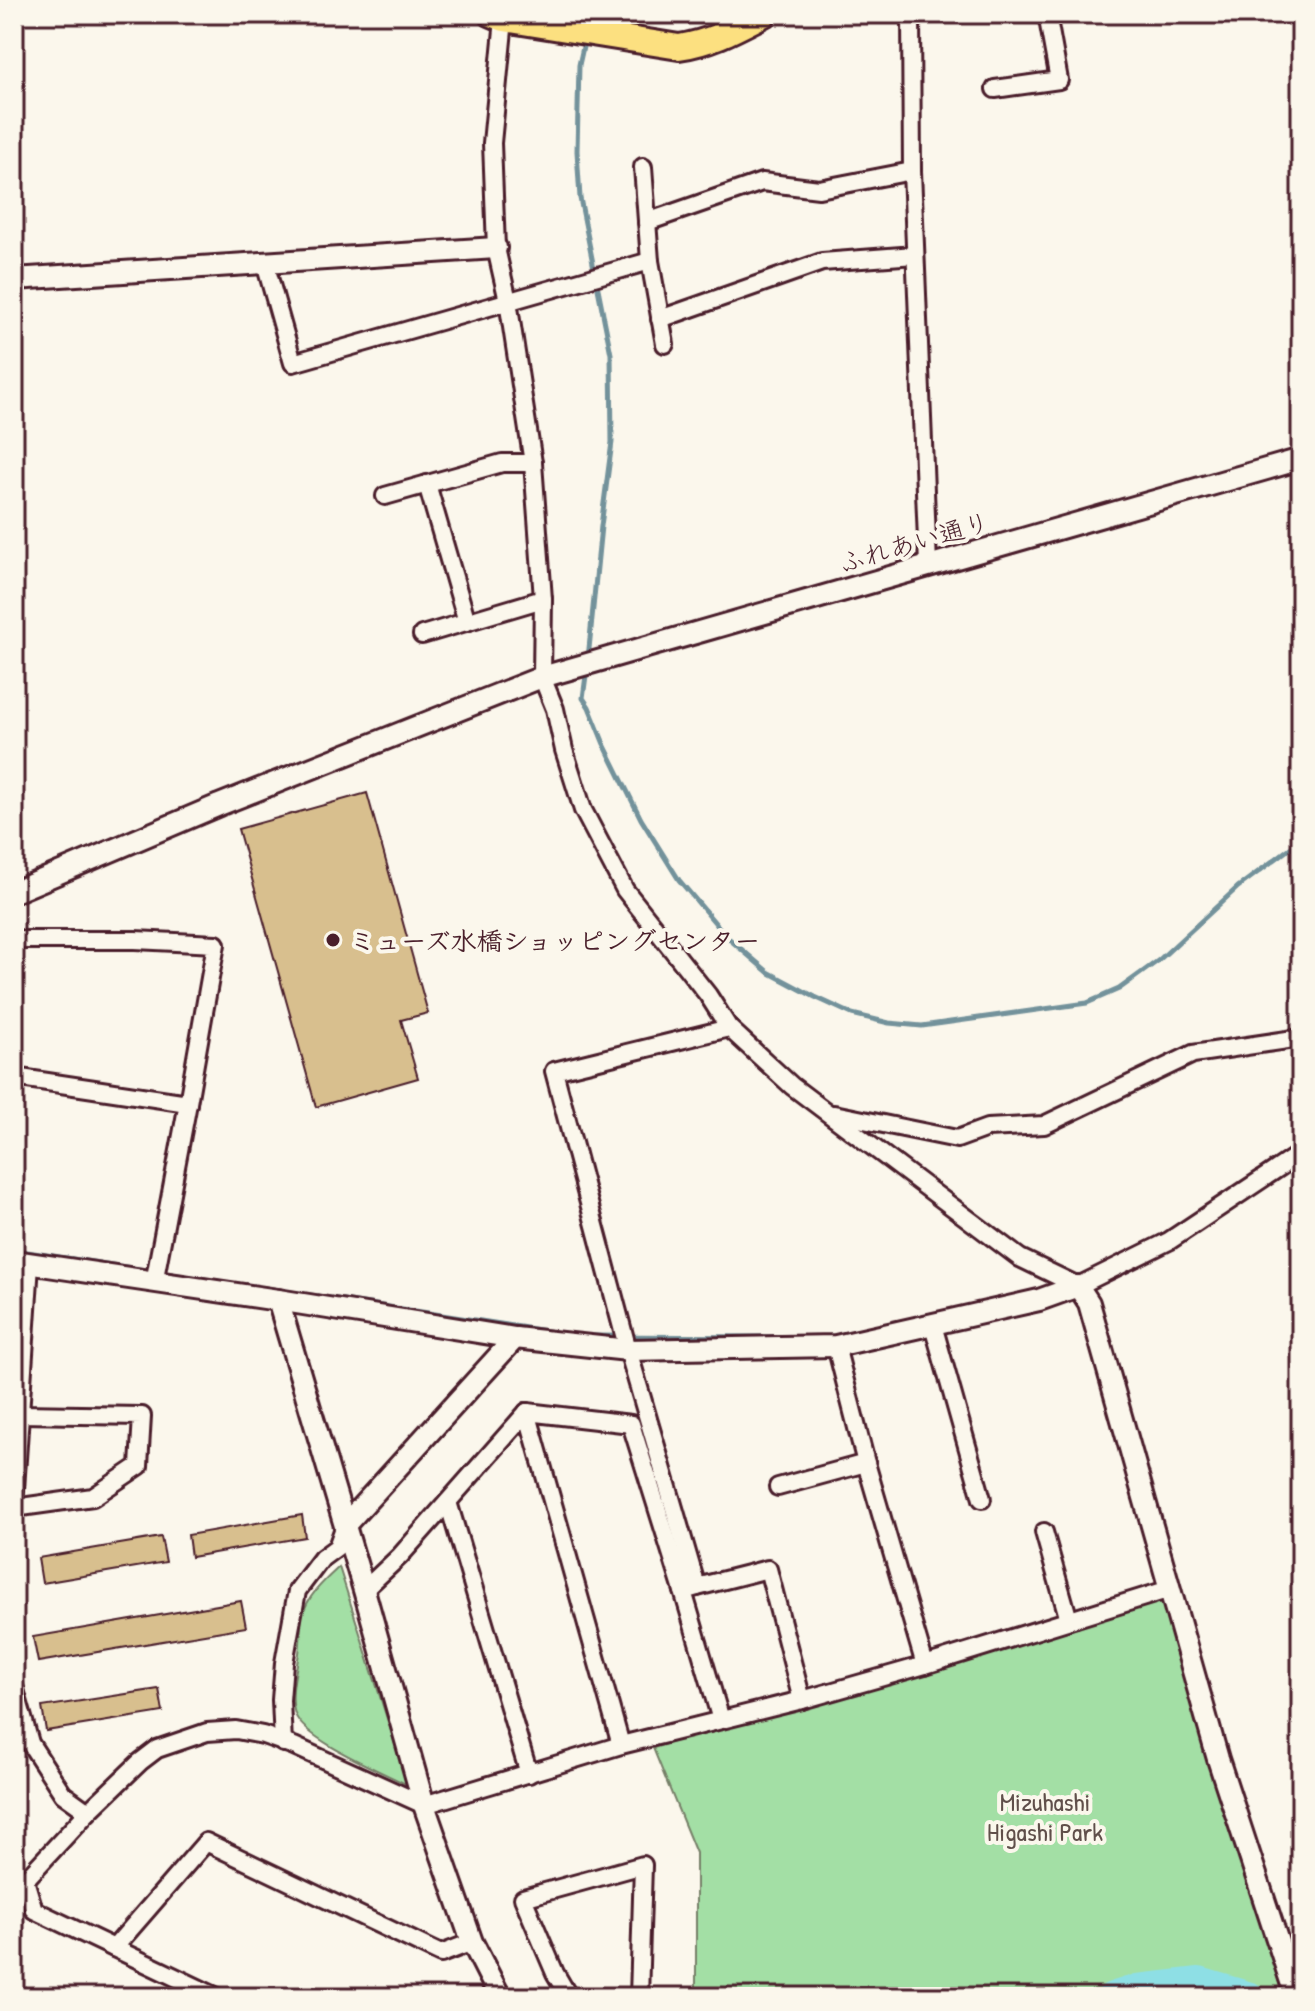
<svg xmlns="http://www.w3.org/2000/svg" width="1315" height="2011" font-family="'Patrick Hand','Klee One',sans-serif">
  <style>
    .green { fill: #a3dfa5; stroke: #767f68; stroke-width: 2 }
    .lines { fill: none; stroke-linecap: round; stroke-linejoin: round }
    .stream { stroke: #73929b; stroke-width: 5 }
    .river { stroke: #8edfe5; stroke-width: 30 }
    .building { fill: #d8bf8e; stroke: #4a1f2b; stroke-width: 2 }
    .minor-casing { stroke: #4a1f2b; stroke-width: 22 }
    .tertiary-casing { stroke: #4a1f2b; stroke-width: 26 }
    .primary-casing { stroke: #4a1f2b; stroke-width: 30 }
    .minor { stroke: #fbf7ec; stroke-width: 16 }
    .tertiary { stroke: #fbf7ec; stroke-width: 20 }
    .primary { stroke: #fce080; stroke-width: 24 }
    .poi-dot { fill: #4a1f2b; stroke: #fbf7ec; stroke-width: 3 }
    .labels { text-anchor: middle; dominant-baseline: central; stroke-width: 8; stroke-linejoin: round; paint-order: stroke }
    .street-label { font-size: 26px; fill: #4a1f2b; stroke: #fbf7ec }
    .poi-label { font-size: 26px; font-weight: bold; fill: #4a1f2b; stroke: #fbf7ec; text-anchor: start }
    .park-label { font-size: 26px; fill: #604f4a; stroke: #fbf7ec }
  </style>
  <rect width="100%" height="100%" fill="#fbf7ec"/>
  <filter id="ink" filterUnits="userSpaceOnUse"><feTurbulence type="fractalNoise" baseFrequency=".0125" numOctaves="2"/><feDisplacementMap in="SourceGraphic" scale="16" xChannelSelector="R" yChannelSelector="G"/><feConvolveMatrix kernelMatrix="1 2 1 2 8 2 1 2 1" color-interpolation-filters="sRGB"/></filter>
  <g filter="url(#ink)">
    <g class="green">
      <path d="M 339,1567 L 408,1785 C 383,1772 304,1740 295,1714 C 289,1695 296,1672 299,1653 C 301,1641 300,1628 302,1616 C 308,1595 324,1581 339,1567 Z"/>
      <polygon points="1170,1589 1281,1990 1262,1997 1250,1997 1199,1982 1137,1989 1112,1997 696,1997 696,1853 653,1748"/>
    </g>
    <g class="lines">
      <g class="stream">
        <polyline points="585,38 579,65 577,151 580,198 611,354 612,442 601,526 588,659"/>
        <polyline points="587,668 583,698 589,707 604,744 641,819 679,880 727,937 768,972 815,997 852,1014 889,1023 922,1026 1087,1003 1119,989 1159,960 1238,887 1301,840"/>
        <polyline points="14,1250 553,1332"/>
        <polyline points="591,1336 793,1337"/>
      </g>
      <polyline class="river" points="1112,1997 1137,1989 1199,1982 1250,1997"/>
    </g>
    <g class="building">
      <polygon points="367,793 428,1013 401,1020 418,1078 316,1107 238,829"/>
      <polygon points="302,1515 305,1537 191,1557 188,1535"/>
      <polygon points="161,1537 166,1562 42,1583 38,1558"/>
      <polygon points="241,1601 246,1627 38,1662 33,1637"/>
      <polygon points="159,1689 163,1712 46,1731 42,1707"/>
    </g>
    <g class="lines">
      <g class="minor-casing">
        <g id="minor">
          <polyline points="911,14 912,171 928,565"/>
          <polyline points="504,19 492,143 496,248 508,301 533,463 543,599 542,677 555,709 564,750 583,810 625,890 708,995 729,1028 792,1086 1020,1258 1078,1286 1169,1241 1301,1153"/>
          <polyline points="995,89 1059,80 1047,14"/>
          <polyline points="643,167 650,261 665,344"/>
          <polyline points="647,222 762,182 819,189 912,171"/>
          <polyline points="265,263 293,363 650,261"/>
          <polyline points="660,319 822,262 915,255"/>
          <polyline points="427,484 467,622"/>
          <polyline points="385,496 502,463 533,463"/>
          <polyline points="422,635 543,599"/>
          <polyline points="14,940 135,940 216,944 188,1103 154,1283"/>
          <polyline points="14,1077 188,1103"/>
          <polyline points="834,1114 957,1139 987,1128 1044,1125 1193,1054 1301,1038"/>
          <polyline points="933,1325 982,1499"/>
          <polyline points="836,1346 866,1463 925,1665"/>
          <polyline points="527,1412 621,1745"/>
          <polyline points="527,1412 631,1424 683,1591"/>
          <polyline points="778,1487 866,1463"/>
          <polyline points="448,1502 529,1774"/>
          <polyline points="14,1504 30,1264"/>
          <polyline points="14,1508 93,1497 139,1466 142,1416 20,1414"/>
          <polyline points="1044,1532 1069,1620"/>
          <polyline points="697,1587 768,1569 802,1700"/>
          <polyline points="364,1590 400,1556 527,1412"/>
          <polyline points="14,1686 30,1743 63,1794 88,1812"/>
          <polyline points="721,1720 683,1591 697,1587 628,1350 554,1071 729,1028"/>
          <polyline points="283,1743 281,1700 284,1663 297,1591 322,1558 337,1547 345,1525"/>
          <polyline points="25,1880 88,1812 140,1762 157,1749 207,1732 236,1730 263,1735 294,1746 424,1805 621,1745 802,1700 925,1665 1170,1589"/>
          <polyline points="25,1880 34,1910 217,1997"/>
          <polyline points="114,1948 206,1842 441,1954 472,1942"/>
          <polyline points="569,1997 555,1973 523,1898 643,1865 639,1997"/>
        </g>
      </g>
      <g class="tertiary-casing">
        <g id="tertiary">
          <polyline points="14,279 496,248"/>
          <polyline points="14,892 219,805 542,677 1301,459"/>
          <polyline points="14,1261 278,1300 515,1338 628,1350 836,1346 1039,1300 1078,1286 1089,1303 1218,1759 1296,1997"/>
          <polyline points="278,1300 364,1590 424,1805 472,1942 500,1997"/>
          <polyline points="345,1525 515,1338"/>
        </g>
      </g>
      <g class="primary-casing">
        <path id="primary" d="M 492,14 L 504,19 L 679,47 C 712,42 735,29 764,14"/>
      </g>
      <use href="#minor" class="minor"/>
      <use href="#tertiary" class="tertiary"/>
      <use href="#primary" class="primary"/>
    </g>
  </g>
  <circle class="poi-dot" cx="333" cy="940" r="8"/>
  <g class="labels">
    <g class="street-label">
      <text transform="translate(914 542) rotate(-16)">ふれあい通り</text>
    </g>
    <g class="poi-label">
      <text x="349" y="940">ミューズ水橋ショッピングセンター</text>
    </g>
    <g class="park-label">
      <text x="1045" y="1801">Mizuhashi<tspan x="1045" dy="30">Higashi Park</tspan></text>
    </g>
  </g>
  <rect width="1315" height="2011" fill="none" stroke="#fbf7ec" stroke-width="48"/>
  <rect x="24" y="24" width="1267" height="1963" fill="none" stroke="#4a1f2b" stroke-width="3" filter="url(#ink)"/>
</svg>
